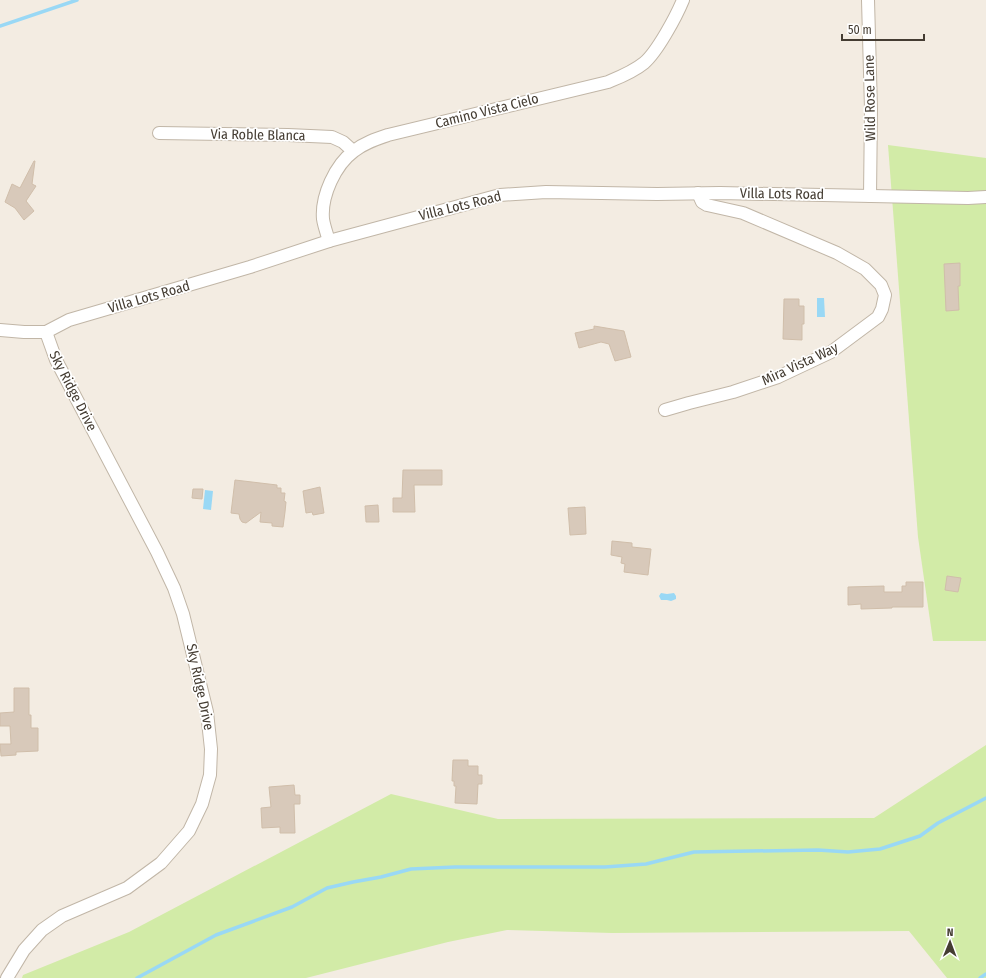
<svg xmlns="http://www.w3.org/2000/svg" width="986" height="978" font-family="'Fira Sans Condensed',sans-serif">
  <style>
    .green { fill: #d2eba7 }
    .water { fill: #99d8f5 }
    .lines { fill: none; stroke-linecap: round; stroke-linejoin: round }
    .stream { stroke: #99d8f5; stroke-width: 3.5 }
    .building { fill: #d8c9ba; stroke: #d0beaa }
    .street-casing { stroke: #c1b6a7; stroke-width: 14 }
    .street { stroke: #fff; stroke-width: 12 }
    .labels { text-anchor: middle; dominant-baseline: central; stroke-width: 3.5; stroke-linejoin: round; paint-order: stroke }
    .street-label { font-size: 14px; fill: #443c32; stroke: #fff }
  </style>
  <rect width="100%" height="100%" fill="#f3ece2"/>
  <g class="green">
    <polygon points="888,145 986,158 986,641 933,641 918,537"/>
    <polygon points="986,745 986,978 947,978 909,931 612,933 507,930 448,942 306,978 22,978 23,975 129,932 391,794 498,819 874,818"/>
  </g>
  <g class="water">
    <polygon points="817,298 824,298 825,317 817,317"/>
    <polygon points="205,490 213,491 211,510 203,509"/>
    <polygon points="661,593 667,594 674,593 676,596 676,599 671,601 667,600 661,600 659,596"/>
  </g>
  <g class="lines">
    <g class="stream">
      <polyline points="0,26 77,0"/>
      <polyline points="137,978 216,935 292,907 327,888 353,882 381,877 411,869 455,867 605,867 646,864 694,852 818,850 848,852 880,849 920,836 938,823 986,798"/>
      <polyline points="980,978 986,974"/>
    </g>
  </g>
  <g class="building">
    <polygon points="34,161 35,161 32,184 36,186 26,201 34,211 24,220 15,208 5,202 12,184 20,188"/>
    <polygon points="960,263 960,286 958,286 959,310 946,311 944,264"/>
    <polygon points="784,299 799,299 799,306 804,306 804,324 802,324 802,340 783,339"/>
    <polygon points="594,326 624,331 631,357 615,361 609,344 601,342 579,348 575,333 594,329"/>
    <polygon points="403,470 442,470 442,485 414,485 415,512 393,512 393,498 402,498"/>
    <polygon points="235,480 277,485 277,488 281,488 281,493 285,493 284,501 286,502 285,512 283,527 272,526 272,523 260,522 261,512 246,523 242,522 240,519 239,514 231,513"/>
    <polygon points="320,487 324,513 313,515 312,512 306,513 303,491"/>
    <polygon points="193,489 203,489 202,499 192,498"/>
    <polygon points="378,505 379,522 366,522 365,506"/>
    <polygon points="585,507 586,534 570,535 568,508"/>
    <polygon points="612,541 632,543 632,547 651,549 648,575 624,572 625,564 621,563 622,557 611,555"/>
    <polygon points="947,576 961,578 958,592 945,590"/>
    <polygon points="906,582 923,582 923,607 892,607 892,608 861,609 861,604 848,605 848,587 884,586 884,592 902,592 902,586 906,586"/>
    <polygon points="14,688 29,688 29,715 31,715 31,728 38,728 38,751 16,752 16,755 1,756 0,744 11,744 10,726 0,726 0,713 14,712"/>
    <polygon points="453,760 468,760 468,766 478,766 478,775 482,775 482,784 478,784 477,804 455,803 456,786 454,786 454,781 452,781"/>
    <polygon points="294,785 295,795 300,795 300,804 294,804 295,833 280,833 280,827 262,828 261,808 271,807 269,787"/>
  </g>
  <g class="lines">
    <g class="street-casing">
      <g id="street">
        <polyline points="868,0 871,109 870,196"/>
        <polyline points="159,133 288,135 332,137 343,142 353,151"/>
        <path d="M 329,241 C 327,234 324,226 323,219 C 321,196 335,165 354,151 C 364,143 376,139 388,135 L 608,82 C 620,77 633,72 644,63 C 657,52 676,17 683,0"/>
        <polyline points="0,330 24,332 46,332 69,320 250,267 329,241 500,195 546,192 657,194 720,193 968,198 986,197"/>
        <polyline points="665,410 689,403 733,392 778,377 831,352 878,317 882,309 885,295 881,285 865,269 837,253 743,213 707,205 702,202 698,193"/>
        <polyline points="7,978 24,950 42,930 62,916 127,888 161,863 189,831 202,804 210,775 211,749 207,712 183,614 174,588 157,552 56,360 46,332"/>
      </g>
    </g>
    <use href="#street" class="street"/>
  </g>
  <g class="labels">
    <g class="street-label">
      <text transform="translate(870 98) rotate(-91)">Wild Rose Lane</text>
      <text transform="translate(487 111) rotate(-14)">Camino Vista Cielo</text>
      <text transform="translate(258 135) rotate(1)">Via Roble Blanca</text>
      <text transform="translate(782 194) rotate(1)">Villa Lots Road</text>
      <text transform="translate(460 206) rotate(-14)">Villa Lots Road</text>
      <text transform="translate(149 297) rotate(-16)">Villa Lots Road</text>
      <text transform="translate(800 364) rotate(-25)">Mira Vista Way</text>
      <text transform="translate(73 391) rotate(63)">Sky Ridge Drive</text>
      <text transform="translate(200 687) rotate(78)">Sky Ridge Drive</text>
    </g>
  </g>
  <g transform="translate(950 942) rotate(1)" stroke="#ffffff" stroke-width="3" paint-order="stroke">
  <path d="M0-3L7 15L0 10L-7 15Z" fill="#443c32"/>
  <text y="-6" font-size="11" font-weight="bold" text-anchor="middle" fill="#443c32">N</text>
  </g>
  <path d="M842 34v6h82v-6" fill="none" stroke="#443c32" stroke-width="2"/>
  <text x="848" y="34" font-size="12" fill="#443c32" stroke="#ffffff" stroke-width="3" paint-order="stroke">50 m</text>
</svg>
